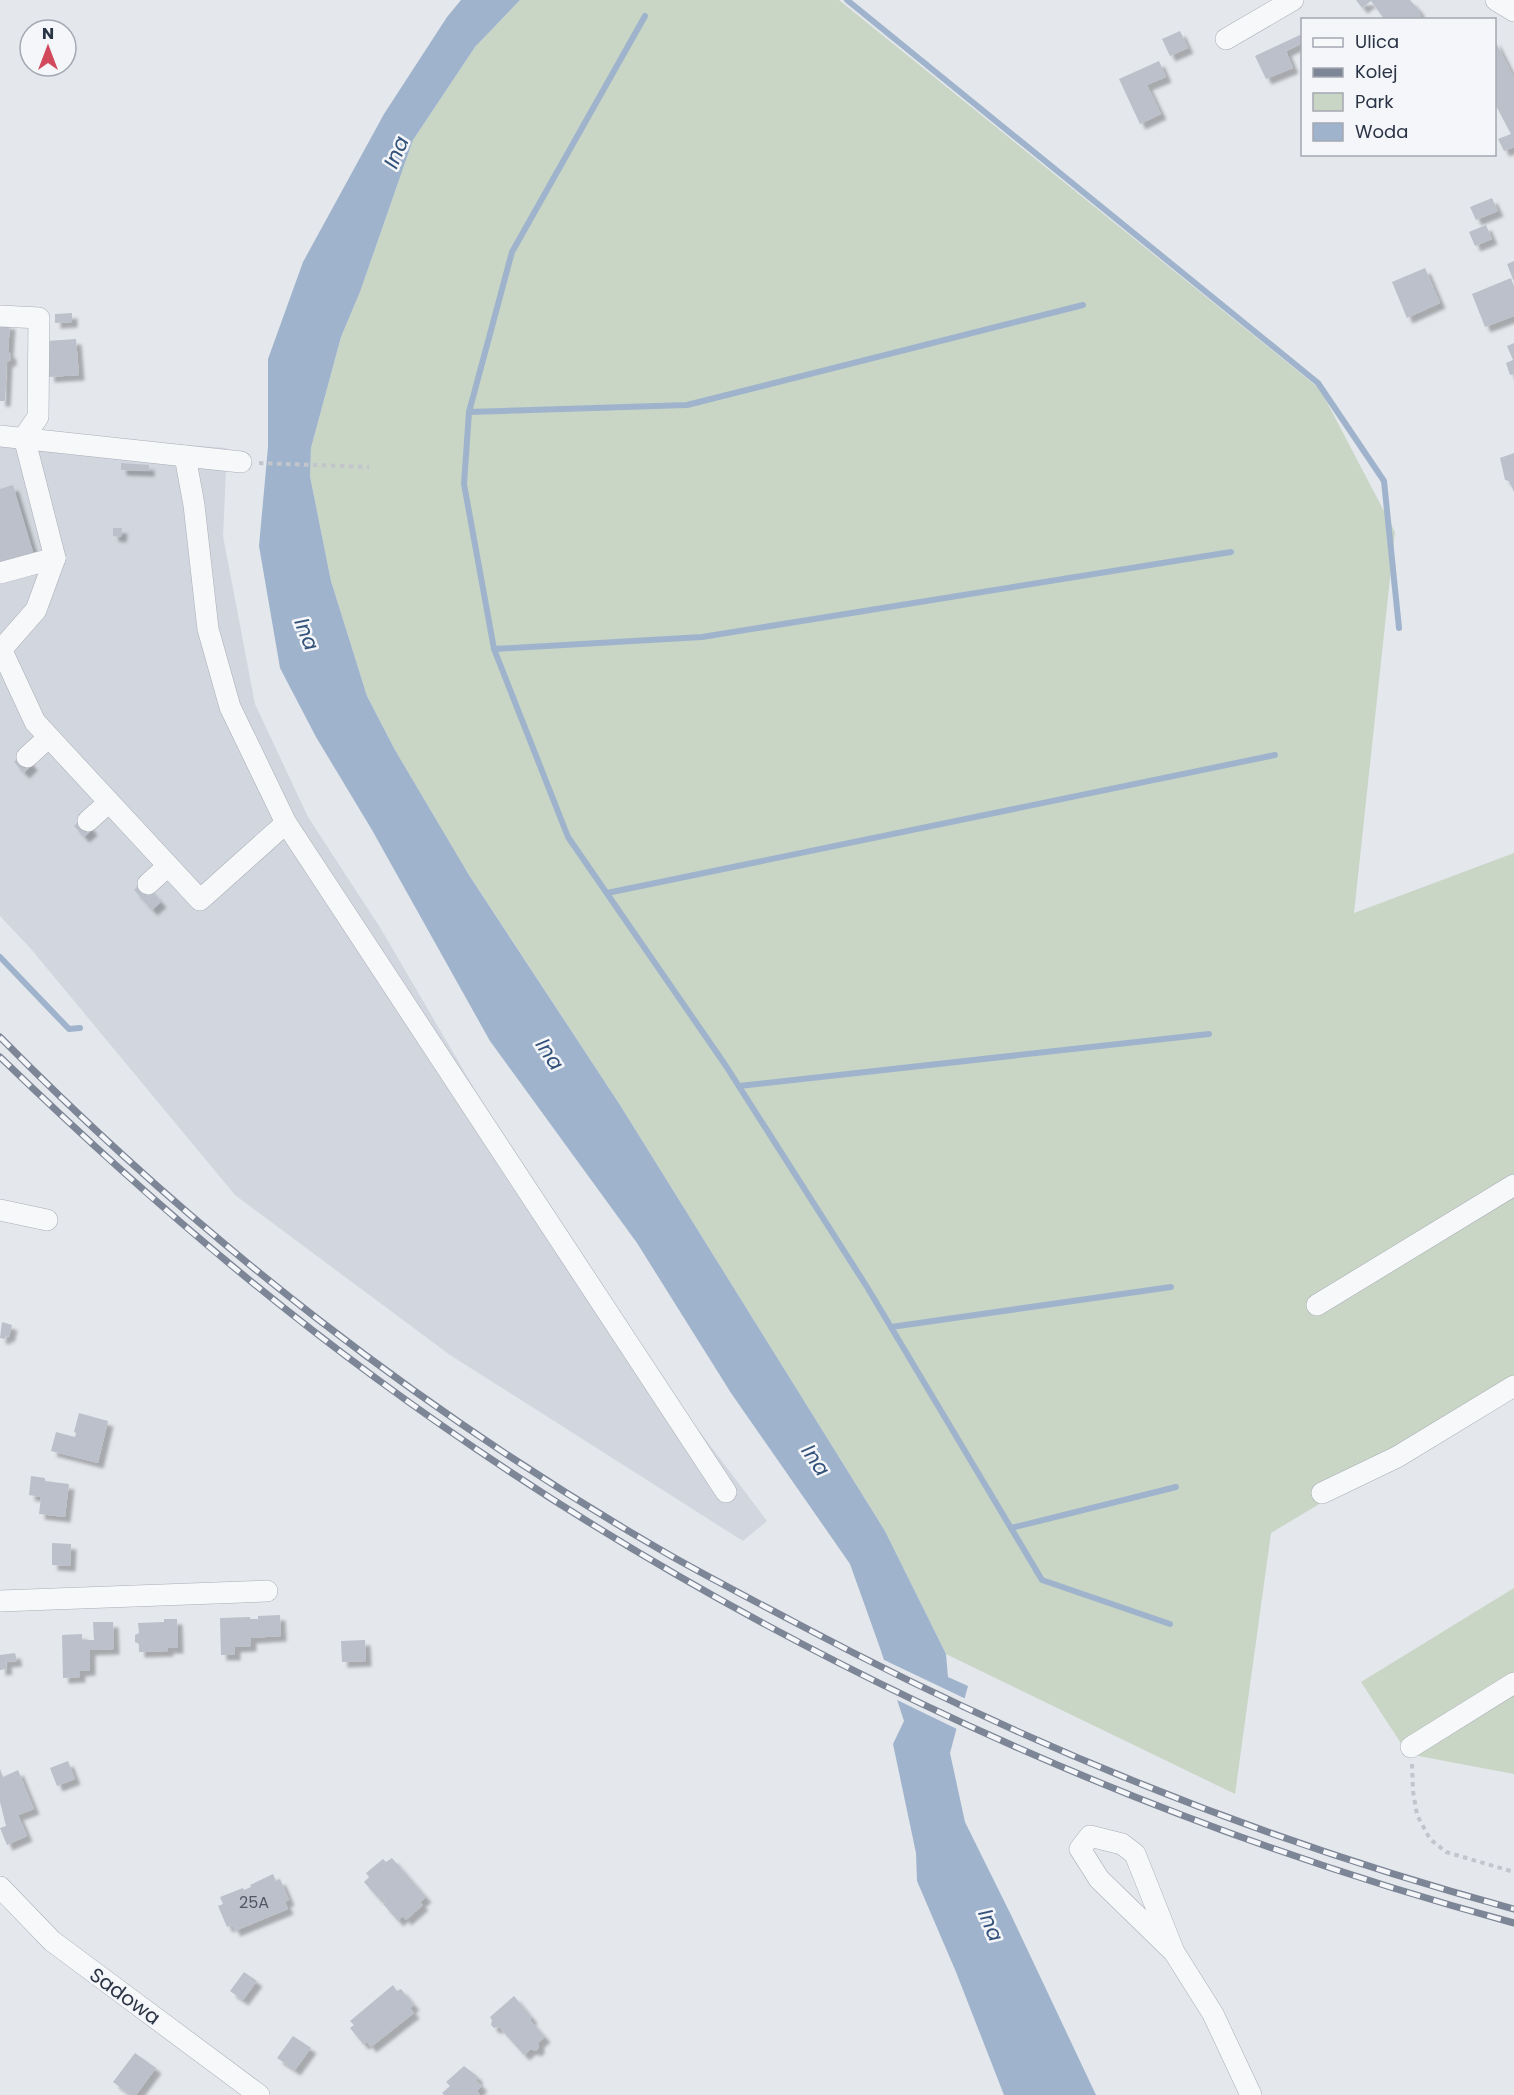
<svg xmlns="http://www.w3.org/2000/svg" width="1514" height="2095" font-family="Poppins,sans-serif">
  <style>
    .built { fill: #d2d6de }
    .green { fill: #c9d6c5 }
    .water { fill: #9fb4cc }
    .pier { fill: #e4e7ec }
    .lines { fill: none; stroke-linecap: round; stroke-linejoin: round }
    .stream { stroke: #9fb4cc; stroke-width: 6 }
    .building { fill: #bbc0ca; filter: url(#shadow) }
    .minor-casing { stroke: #a9aeb7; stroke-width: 22 }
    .path { stroke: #c2c5cb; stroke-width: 4; stroke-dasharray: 4.5 4.5; stroke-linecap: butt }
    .minor { stroke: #f7f8fa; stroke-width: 21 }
    .rail-casing { stroke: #7d8696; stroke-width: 7 }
    .rail { stroke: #f4f6f9; stroke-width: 4.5; stroke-dasharray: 14; stroke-linecap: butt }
    .labels { text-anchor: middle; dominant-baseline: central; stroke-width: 5; stroke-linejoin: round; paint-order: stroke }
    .number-label { font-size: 16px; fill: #4f5766 }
    .street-label { font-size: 20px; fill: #2b3445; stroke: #f4f6f9 }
    .water-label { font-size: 21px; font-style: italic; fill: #34527a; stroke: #f4f6f9 }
  </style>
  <defs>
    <filter id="shadow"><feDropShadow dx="5.5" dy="5.5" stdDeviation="1.5" flood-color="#0004"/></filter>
  </defs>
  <rect width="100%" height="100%" fill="#e4e7ec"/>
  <polygon class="built" points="0,431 227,448 223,536 255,704 308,817 381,929 506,1143 663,1383 767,1521 743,1541 450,1355 235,1195 31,949 0,916"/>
  <g class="green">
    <polygon points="520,0 839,0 1320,389 1395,532 1354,913 1514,853 1514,1387 1271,1533 1235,1794 946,1654 885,1531 620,1105 466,870 395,750 367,696 331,581 310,476 311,448 341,337 360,292 413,140 475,47"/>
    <polygon points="1514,1588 1514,1774 1408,1754 1361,1682"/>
  </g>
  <polygon class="water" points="461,0 520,0 475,47 413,140 360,292 341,337 311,448 310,476 331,581 367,696 395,750 469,875 620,1105 885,1531 946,1654 948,1677 968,1686 950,1753 965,1822 1012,1917 1096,2095 1004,2095 956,1972 917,1881 916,1853 893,1744 904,1721 880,1648 850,1564 731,1393 637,1243 490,1041 372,830 316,737 280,668 259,546 268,447 268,359 303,262 384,114 447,17"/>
  <polygon class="pier" points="880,1658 966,1699 959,1730 893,1698"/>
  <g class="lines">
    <g class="stream">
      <polyline points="847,0 1318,383 1384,481 1399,628"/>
      <polyline points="645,16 512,252 469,412 464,484 494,649 568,837 726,1066 867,1287 1042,1580 1170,1624"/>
      <polyline points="469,412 687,405 1083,305"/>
      <polyline points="494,649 702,637 1231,552"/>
      <polyline points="607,893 1275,755"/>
      <polyline points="0,957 69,1029 80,1028"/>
      <polyline points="739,1086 1209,1034"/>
      <polyline points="891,1327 1171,1287"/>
      <polyline points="1011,1528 1176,1487"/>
    </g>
  </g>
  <g class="building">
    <polygon points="1356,0 1410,0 1418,9 1422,20 1385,20 1371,1 1362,8"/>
    <polygon points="1180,31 1188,48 1170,56 1162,39"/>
    <polygon points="1302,34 1302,43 1286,51 1293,68 1266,79 1255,56"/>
    <polygon points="1494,39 1514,78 1514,147 1504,151 1498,139 1511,134 1494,102"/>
    <polygon points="1159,61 1166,77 1147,85 1161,114 1140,124 1119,79"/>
    <polygon points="1492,198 1498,211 1476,220 1470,207"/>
    <polygon points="1486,225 1492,239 1475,246 1469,232"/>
    <polygon points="1514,261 1514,282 1507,264"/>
    <polygon points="1425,268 1440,303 1407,318 1392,282"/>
    <polygon points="1511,278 1514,287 1514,316 1485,327 1472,294"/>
    <polygon points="72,313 72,322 55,323 55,314"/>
    <polygon points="0,323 10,324 8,352 11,354 11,360 7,362 5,401 0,401"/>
    <polygon points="76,339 79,375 49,377 47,341"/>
    <polygon points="1514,343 1514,374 1510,375 1506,363 1513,360 1507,346"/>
    <polygon points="1514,453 1514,492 1509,481 1505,480 1500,458"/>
    <polygon points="121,463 149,465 149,471 121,470"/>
    <polygon points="13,485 34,555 0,564 0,489"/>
    <polygon points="113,528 122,528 121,537 113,536"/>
    <polygon points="23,754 32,765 24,773 14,762"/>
    <polygon points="82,818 92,830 84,837 74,826"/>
    <polygon points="142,882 161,902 152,910 134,890"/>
    <polygon points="2,1322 12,1325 9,1337 6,1336 5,1339 0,1338"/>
    <polygon points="79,1413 108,1421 98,1463 51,1451 56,1432 75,1437 76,1433 74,1432"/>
    <polygon points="31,1476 45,1478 45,1481 69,1484 65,1517 39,1514 41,1497 29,1495"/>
    <polygon points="52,1543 71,1544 70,1566 52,1565"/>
    <polygon points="280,1615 281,1636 251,1638 251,1646 235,1647 235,1655 221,1655 220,1618 250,1617 250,1619 258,1619 258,1616"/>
    <polygon points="164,1619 177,1619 178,1648 168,1648 168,1651 139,1652 139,1644 135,1642 135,1635 139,1633 138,1623 164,1622"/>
    <polygon points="93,1622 113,1622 114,1649 90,1650 90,1670 80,1671 80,1677 63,1678 62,1635 82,1634 82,1640 94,1640"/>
    <polygon points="365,1640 366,1661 342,1662 341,1641"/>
    <polygon points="15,1653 17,1661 6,1662 7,1669 0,1670 0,1655"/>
    <polygon points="68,1761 75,1779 57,1786 50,1768"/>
    <polygon points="0,1769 3,1777 18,1770 34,1809 18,1815 27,1836 7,1845 0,1828 6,1826 0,1802"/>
    <polygon points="392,1858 426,1897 420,1902 423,1905 406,1920 403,1916 398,1921 383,1904 385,1902 380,1897 378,1898 364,1882 369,1877 366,1873 383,1859 386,1862"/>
    <polygon points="273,1874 276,1881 280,1879 289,1900 285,1902 288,1909 235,1931 232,1925 227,1927 218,1906 223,1904 220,1897 243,1888 244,1890 251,1887 250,1885"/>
    <polygon points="244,1972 257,1981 243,2000 230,1991"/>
    <polygon points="393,1985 397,1991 401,1989 414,2005 410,2008 414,2013 371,2047 367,2042 363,2044 350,2028 354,2025 350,2021"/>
    <polygon points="514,1996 532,2018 530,2020 545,2037 539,2042 539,2048 536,2051 531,2049 524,2055 499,2027 494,2028 491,2025 492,2020 490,2017"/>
    <polygon points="293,2036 311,2048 295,2070 277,2058"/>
    <polygon points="135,2053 156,2068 136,2095 131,2095 113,2082"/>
    <polygon points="464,2066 477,2076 477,2081 482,2086 477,2091 480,2095 444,2095 442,2093 450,2086 446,2082"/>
  </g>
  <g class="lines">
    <g class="minor-casing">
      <g id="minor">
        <polyline points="1496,0 1514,11"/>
        <polyline points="1226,39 1293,0"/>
        <polyline points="0,316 39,318 38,417 24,437 55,558 36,610 0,651"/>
        <polyline points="0,436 241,462"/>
        <polyline points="0,573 55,558"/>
        <polyline points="2,651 35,722 200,900 286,823 230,707 208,629 194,505 185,456"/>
        <polyline points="27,757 49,737"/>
        <polyline points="88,821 109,802"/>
        <polyline points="286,823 726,1492"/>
        <polyline points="148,884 168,866"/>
        <polyline points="0,1210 47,1220"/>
        <polyline points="1317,1305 1514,1185"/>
        <polyline points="1322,1493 1397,1457 1514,1386"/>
        <polyline points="0,1601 267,1591"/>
        <polyline points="1411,1747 1514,1683"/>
        <polyline points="0,1887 52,1941 259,2095"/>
        <polyline points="1174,1952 1099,1879 1080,1849 1090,1836 1122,1844 1135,1854 1174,1952 1213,2014 1251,2095"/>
      </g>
    </g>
    <g class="path">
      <polyline points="259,463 369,467"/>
      <polyline points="1412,1764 1413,1791 1417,1815 1430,1839 1446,1852 1514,1872"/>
    </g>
    <use href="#minor" class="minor"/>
    <g class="rail-casing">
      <g id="rail">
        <path d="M 0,1037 C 199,1239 427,1416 673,1557 C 714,1580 756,1602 798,1624 C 1026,1745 1265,1842 1514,1909"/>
        <path d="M 0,1057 C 119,1172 243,1281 377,1379 C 714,1627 1110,1814 1514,1923"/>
      </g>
    </g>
    <use href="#rail" class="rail"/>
  </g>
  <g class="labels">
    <g class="number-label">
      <text x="254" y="1902">25A</text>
    </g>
    <g class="street-label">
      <text transform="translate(125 1996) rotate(36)">Sadowa</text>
    </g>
    <g class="water-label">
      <text transform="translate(396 152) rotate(-67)">Ina</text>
      <text transform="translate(307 634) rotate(68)">Ina</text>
      <text transform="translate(550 1054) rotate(57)">Ina</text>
      <text transform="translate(816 1460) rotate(56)">Ina</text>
      <text transform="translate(991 1925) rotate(67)">Ina</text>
    </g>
  </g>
  <rect x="1301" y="18" width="195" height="138" fill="#f4f6f9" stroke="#a4a8b1" stroke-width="1.5"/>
  <rect x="1313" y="38" width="30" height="9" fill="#f7f8fa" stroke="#a4a8b1" stroke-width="1.5"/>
  <text x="1355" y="48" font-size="18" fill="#2b3445">Ulica</text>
  <rect x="1313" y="68" width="30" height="9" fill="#7d8696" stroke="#a4a8b1" stroke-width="1.5"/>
  <text x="1355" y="78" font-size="18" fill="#2b3445">Kolej</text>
  <rect x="1313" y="93" width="30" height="18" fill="#c9d6c5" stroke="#a4a8b1" stroke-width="1.5"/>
  <text x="1355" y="108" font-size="18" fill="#2b3445">Park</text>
  <rect x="1313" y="123" width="30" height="18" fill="#9fb4cc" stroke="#a4a8b1" stroke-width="1.5"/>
  <text x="1355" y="138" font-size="18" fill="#2b3445">Woda</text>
  <g transform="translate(48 48)"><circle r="28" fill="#f4f6f9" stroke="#a4a8b1" stroke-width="1.5"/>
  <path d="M0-4.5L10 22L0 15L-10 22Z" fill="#d1495b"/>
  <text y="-9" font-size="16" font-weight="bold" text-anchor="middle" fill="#2b3445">N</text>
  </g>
</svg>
